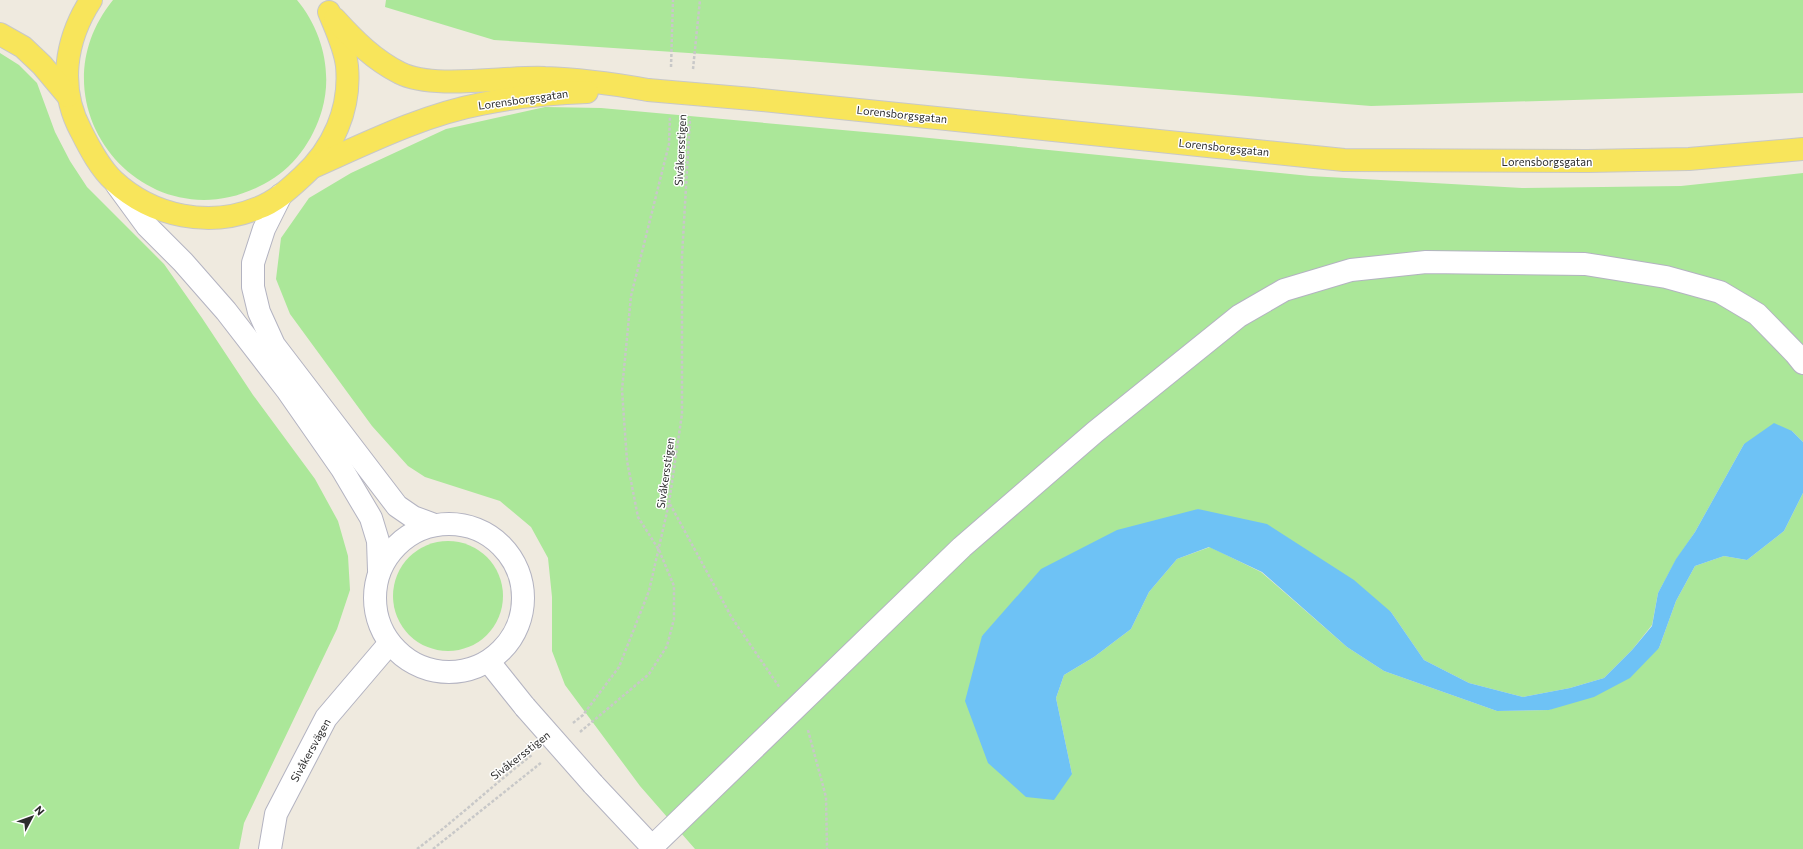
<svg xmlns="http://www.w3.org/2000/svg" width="1803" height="849" font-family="Commissioner,sans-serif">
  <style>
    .green { fill: #abe799 }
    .water { fill: #6ec2f5 }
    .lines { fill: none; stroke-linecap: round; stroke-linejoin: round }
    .minor-casing { stroke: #b3b3c1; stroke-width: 24 }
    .major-casing { stroke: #c8c8c8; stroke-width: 24 }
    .path { stroke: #c8c8c8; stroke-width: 2.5; stroke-dasharray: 3 2; stroke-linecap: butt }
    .minor { stroke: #fff; stroke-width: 22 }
    .major { stroke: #f8e55b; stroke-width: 22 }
    .minor-bridge-casing { stroke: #b3b3c1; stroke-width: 24; stroke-linecap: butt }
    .major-bridge-casing { stroke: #c8c8c8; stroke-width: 24; stroke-linecap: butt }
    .minor-bridge { stroke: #fff; stroke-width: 22 }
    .major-bridge { stroke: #f8e55b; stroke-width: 22 }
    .labels { text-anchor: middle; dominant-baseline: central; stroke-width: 3; stroke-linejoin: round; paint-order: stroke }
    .street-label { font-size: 11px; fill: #2d2d2d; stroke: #fff }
  </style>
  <rect width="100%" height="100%" fill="#efeadf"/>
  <g class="green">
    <path d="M 113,0 L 297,0 C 322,30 333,72 322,110 C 313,141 293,169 264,184 C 145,248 28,105 113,0 Z"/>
    <polygon points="386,0 1803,0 1803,93 1371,106 795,60 494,40 385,7"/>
    <polygon points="0,53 19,65 37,83 55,132 70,161 87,187 164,264 202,318 253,395 315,479 338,521 348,556 350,590 337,629 244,823 239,849 0,849"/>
    <polygon points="545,107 601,108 909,136 1310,176 1522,188 1681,186 1803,173 1803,442 1792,431 1744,444 1695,532 1676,560 1658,593 1652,625 1632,650 1604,678 1570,688 1523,697 1469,683 1424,660 1391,612 1198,509 982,636 1072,774 1056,698 1064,675 1094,657 1131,629 1149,592 1177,559 1210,547 1261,572 1347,647 1384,671 1497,711 1549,710 1659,648 1676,601 1695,566 1724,556 1747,560 1784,531 1803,493 1803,849 695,849 640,786 565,685 552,651 552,597 548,558 531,527 500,501 425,477 408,466 372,426 290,314 276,279 281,238 309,198 351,173 446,129"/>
    <circle cx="448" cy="596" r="55"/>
  </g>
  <polygon class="water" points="1774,423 1792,431 1803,442 1803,493 1784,531 1747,560 1724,556 1695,566 1676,601 1659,648 1630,678 1594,697 1549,710 1497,711 1384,671 1347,647 1262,572 1209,547 1177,559 1149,592 1131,629 1094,657 1064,675 1056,698 1072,774 1054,800 1026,797 988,763 965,701 982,636 1041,569 1117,530 1198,509 1267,524 1354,580 1391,612 1424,660 1469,683 1523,697 1570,688 1604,678 1632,650 1652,626 1658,593 1676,559 1695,532 1744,444"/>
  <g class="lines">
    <g class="minor-casing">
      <g id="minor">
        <polyline points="117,185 147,226 183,262 226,311 287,390 342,469 371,518 378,541 379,570"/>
        <polyline points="281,195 264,229 253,263 253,287 259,312 274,345 397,506 413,517 432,524"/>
        <circle cx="449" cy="598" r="74"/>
        <polyline points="489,662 525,707"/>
        <polyline points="593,784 654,849"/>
        <polyline points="652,847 962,547 1095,432 1239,316 1284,290 1351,270 1426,262 1585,264 1666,277 1720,292 1757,314 1795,353 1803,363"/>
        <polyline points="270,849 276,814 326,718 389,644"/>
      </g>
    </g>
    <g class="major-casing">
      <g id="major">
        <path d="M 91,0 C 65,40 58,88 81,131 C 90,149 100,168 114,181 C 153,217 210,228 258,208 C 275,202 289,189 302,177 C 333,149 351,109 347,66 C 345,48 336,29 329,12"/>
        <path d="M 335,19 C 354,40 374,60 400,73 C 434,90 506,76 545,78 C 580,79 614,84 648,90"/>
        <polyline points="0,34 23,47 42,65 68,96"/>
        <polyline points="752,99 1344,160 1588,161 1689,159 1803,149"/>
        <path d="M 313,167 C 367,143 423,115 481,104 C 515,97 551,93 587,92"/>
      </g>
    </g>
    <g class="path">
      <polyline points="671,67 673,0"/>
      <polyline points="693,69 700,0"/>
      <polyline points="670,504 732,618 780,688"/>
      <polyline points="573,723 583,715 619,667 649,591 669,503 682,414 682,256 690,118"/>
      <polyline points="808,730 826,797 827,849"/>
      <polyline points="580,732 649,674 667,646 674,619 674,586 659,550 638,517 627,461 622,390 631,296 669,144 670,116"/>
      <path d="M 417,849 C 457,819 493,785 533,754"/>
      <polyline points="433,849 542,762"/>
    </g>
    <use href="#minor" class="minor"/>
    <use href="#major" class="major"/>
    <g class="minor-bridge-casing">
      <polyline id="minor-bridge" points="525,707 593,784"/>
    </g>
    <g class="major-bridge-casing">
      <polyline id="major-bridge" points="648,90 752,99"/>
    </g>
    <use href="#minor-bridge" class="minor-bridge"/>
    <use href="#major-bridge" class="major-bridge"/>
  </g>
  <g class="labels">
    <g class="street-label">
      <text transform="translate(523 99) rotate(-8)">Lorensborgsgatan</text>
      <text transform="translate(902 114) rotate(6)">Lorensborgsgatan</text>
      <text transform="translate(1224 147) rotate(6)">Lorensborgsgatan</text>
      <text transform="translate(680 150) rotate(-87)">Sivåkersstigen</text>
      <text x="1547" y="161">Lorensborgsgatan</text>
      <text transform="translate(665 473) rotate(-82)">Sivåkersstigen</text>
      <text transform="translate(310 750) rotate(-61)">Sivåkersvägen</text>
      <text transform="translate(520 755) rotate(-38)">Sivåkersstigen</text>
    </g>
  </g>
  <g transform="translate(32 817) rotate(49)" stroke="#ffffff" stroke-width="3" paint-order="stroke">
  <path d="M0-3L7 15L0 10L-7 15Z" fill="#2d2d2d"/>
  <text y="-6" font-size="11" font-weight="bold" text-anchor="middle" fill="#2d2d2d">N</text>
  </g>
</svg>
